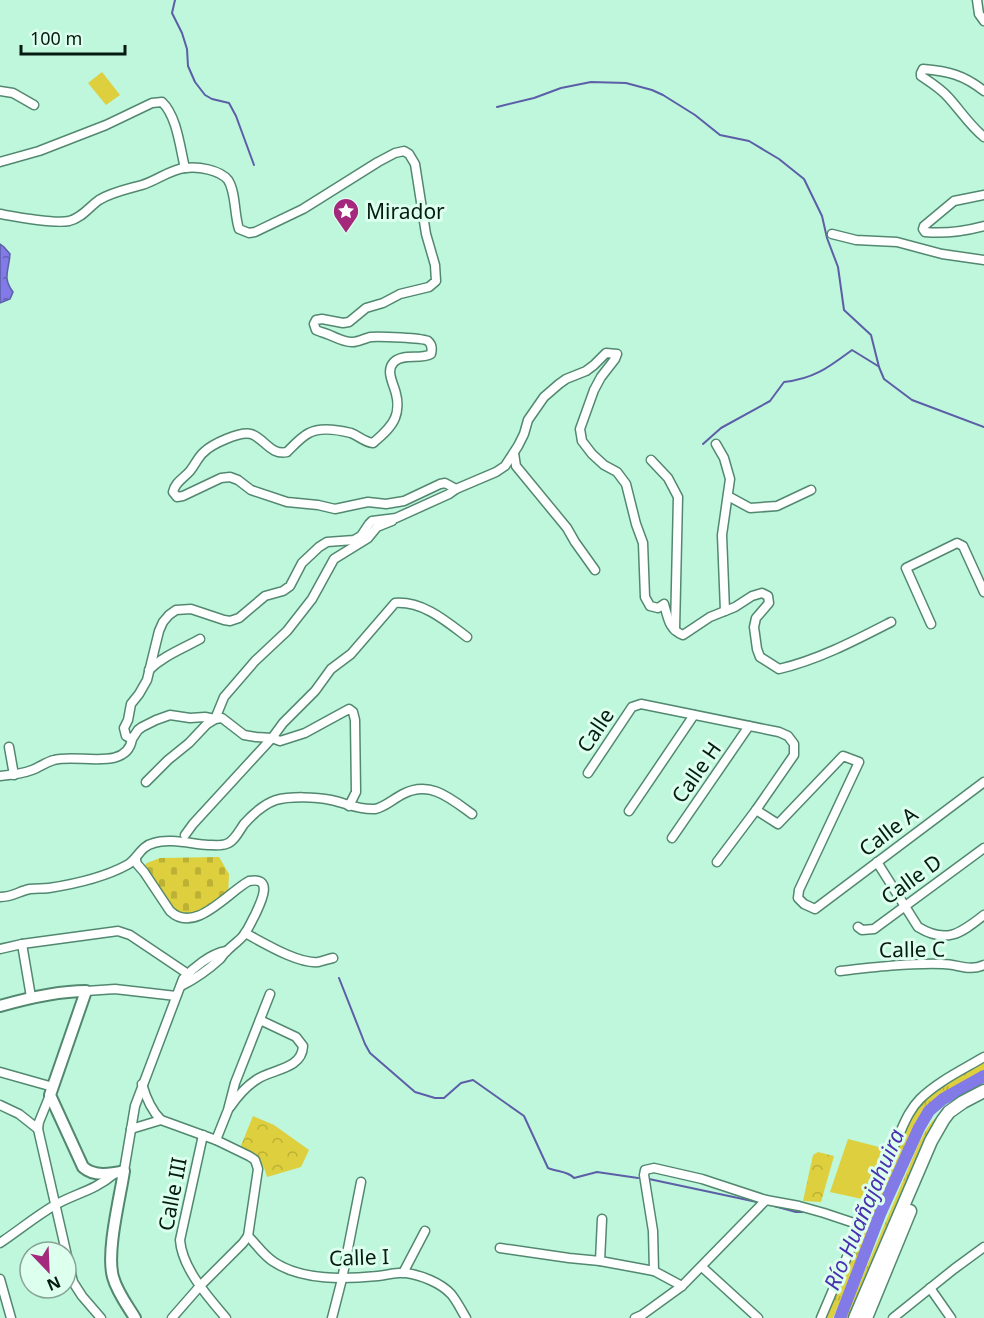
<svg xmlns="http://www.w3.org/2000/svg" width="984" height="1318" font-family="'Noto Sans',sans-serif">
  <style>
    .grass { fill: url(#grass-tufts) }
    .cemetery { fill: url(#cemetery-stones) }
    .park { fill: url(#park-crowns) }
    .pitch { fill: #ddcf3e }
    .water { fill: url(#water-ripples); stroke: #5c5ea7; stroke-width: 1.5 }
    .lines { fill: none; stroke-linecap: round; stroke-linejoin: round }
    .stream { stroke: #5c5ea7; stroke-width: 2 }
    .river { stroke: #817ae7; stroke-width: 12 }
    .minor-casing { stroke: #528870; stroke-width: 11 }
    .tertiary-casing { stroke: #528870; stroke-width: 14 }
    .secondary-casing { stroke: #528870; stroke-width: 15 }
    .minor { stroke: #fff; stroke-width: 8 }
    .tertiary { stroke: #fff; stroke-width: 10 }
    .secondary { stroke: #fff; stroke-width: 12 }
    .labels { text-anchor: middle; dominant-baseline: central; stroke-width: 6; stroke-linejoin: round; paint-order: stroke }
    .poi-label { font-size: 21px; fill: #051b12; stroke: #dfe; text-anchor: start }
    .street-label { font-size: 21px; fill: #051b12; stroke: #dfe }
    .water-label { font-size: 22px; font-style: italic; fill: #4a31b0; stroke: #dfe }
  </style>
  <defs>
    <pattern id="grass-tufts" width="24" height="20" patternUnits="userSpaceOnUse" patternTransform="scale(1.5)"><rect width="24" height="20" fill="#ddcf3e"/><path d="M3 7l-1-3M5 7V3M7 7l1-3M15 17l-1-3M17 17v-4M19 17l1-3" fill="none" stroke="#bcb135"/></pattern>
    <pattern id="cemetery-stones" width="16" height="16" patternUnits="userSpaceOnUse" patternTransform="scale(1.5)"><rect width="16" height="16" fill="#ddcf3e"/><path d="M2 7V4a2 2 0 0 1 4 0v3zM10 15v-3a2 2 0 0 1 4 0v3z" fill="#bcb135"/></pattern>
    <pattern id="park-crowns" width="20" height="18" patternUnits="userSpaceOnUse" patternTransform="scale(1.5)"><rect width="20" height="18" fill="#ddcf3e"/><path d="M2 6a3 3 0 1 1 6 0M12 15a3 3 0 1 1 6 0" fill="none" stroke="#bcb135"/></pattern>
    <pattern id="water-ripples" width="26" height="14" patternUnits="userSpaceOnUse" patternTransform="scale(1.5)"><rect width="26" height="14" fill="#817ae7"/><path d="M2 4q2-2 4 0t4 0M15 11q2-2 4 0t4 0" fill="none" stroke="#6863ba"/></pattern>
  </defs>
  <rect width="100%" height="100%" fill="#bef7dc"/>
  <g class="grass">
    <path d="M 984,1058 L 984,1071 C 956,1087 933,1098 916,1126 L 833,1318 L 826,1318 L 905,1122 L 934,1089 Z"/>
    <path d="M 952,1110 L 852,1318 L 845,1318 L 919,1143 C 928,1127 933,1114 952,1110 Z"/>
  </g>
  <polygon class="cemetery" points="219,857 229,874 228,897 211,910 175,919 143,868 147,863 160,858"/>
  <g class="park">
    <path d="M 253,1116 L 274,1125 L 309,1150 L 301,1167 L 267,1177 C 263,1159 255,1156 240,1148 Z"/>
    <polygon points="818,1152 834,1156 821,1202 803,1201 813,1155"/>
  </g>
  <g class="pitch">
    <polygon points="102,72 120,95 106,105 88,83"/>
    <polygon points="848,1139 883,1148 862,1199 830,1192"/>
  </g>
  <path class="water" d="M 0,244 L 4,247 L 10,254 C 9,271 2,277 13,292 L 10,299 L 0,303 Z"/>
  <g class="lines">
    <g class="stream">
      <polyline points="175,0 172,13 182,33 187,49 188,66 195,82 205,95 212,99 229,103 236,116 254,165"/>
      <polyline points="497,107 534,98 561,88 591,82 626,83 652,90 663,95 695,115 720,135 749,141 779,159 804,179 822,216 827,238 838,267 844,310 871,335 879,367 884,379 912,400 984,427"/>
      <path d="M 703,444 L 721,428 L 770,401 L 784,382 C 814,379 829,367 852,350 L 878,366"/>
      <path d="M 339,978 L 365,1044 L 370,1053 L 415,1092 L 435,1098 L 444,1098 L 461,1083 L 473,1080 L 524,1116 L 548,1168 C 557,1172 568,1171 574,1178 L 597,1172 L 638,1178"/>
      <polyline points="649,1179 757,1202"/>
      <polyline points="774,1206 796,1212 805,1212"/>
    </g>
    <polyline class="river" points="840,1318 880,1214 919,1128 929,1111 943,1099 984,1076"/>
    <g class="minor-casing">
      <g id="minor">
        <polyline points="977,0 979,14 984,21"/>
        <polyline points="0,91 13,93 34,105"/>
        <path d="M 984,91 C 964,75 948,71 923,69 L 921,73 L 921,76 C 930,82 940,88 948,97 C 960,110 970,126 984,137"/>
        <path d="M 0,162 L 39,151 L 106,125 L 152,103 L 162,102 C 177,116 180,148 185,168"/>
        <path d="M 984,195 L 954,201 L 924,226 L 923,229 L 925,232 C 945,234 965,231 984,226"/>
        <path d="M 0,214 C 17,217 53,224 69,221 C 82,218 89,207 99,200 C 112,192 128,189 142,185 C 156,181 171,169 185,168 C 198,166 220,170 228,180 C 236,192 234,214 239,229 L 249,233 L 255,232 L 303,209 L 378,162 L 395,153 L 404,151 L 409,154 L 415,164 L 426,234 L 435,265 L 436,281 L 429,287 L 400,294 L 383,303 L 366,308 L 349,322 L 343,323 L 322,319 L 316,320 L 314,324 L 316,330 L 321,332 C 331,334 342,343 353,342 C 358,342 365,338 371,337 C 378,336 424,338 428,341 C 433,345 432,350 431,354 C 420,360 403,353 394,362 C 385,371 394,384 396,394 C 398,401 398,411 395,418 C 391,428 381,436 373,443 C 364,442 359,436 351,433 C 339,430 320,427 309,433 C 301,437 293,446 287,452 C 271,456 264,438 251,434 C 240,431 212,444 204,452 C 198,457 195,465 190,471 C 184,478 175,482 173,492 L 177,497 L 183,496 L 221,478 L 230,477 L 238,480 L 251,490 L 287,502 L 318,505 L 335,509 L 368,502 L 386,504 L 404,501 L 440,484 L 445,483 L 456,489 L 449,494 L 396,518 L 372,521 L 369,524 L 361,536 L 354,540 L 327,542 L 319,547 L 302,563 L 290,586 L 283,591 L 265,596 L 239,618 L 230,621 L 224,620 L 191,609 L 176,610 L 169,615 L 163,622 L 159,631 L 147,680 L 139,694 L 131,704 L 128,720 L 124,728 L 126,736 L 132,739 L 138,730 L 142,727 L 156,720 L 170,715 L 190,718 L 205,717 L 215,719 L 222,718 L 244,735 L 256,737 L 272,738 L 280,741 L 305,733 L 349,709 L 353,712 L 355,720 L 356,792 L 349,806"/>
        <polyline points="832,234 856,240 897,242 942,254 984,260"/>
        <polyline points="716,444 724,458 730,479 722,535 725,611"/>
        <polyline points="514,453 516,466 567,528 575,542 595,570"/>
        <polyline points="651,460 668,478 678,497 675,630"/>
        <path d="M 456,489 L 496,472 L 505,466 L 518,446 L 524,434 L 528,420 L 544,397 L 559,384 L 566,379 L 586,371 L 594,365 L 606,353 L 617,354 L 615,359 L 601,377 L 594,390 L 580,429 L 582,441 L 592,454 L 604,465 L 617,472 L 626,484 L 636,524 L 643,543 L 645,597 L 650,606 L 658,608 L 664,604 C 668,618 669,630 683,635 L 710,617 L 735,607 L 752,596 L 762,593 L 768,596 L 769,603 L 756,618 L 754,627 L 757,649 L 760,657 L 779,669 C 818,660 856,640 891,622"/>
        <polyline points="728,496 750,508 777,506 811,490"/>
        <polyline points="931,624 906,568 957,543 963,546 984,592"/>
        <path d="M 149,670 C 163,656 182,649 200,639"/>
        <polyline points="9,747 14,775"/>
        <polyline points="588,773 632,707 641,704 779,732 788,736 794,744 794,755 756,810 717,862"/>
        <path d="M 0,776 C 11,775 22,774 32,770 C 40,767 46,762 54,760 C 77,753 127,772 132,739"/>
        <polyline points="146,782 168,760 189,743 207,724 215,719 224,697 255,661 287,631 312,599 334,559 368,538 377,527 392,521"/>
        <polyline points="756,810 778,824 843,756 859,762 799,890 798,898 804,904 815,909 984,782"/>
        <polyline points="629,811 694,715"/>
        <path d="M 185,835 L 193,824 L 272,738 L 283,723 L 315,691 L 331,669 L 351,654 L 395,603 C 423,601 446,621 467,637"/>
        <polyline points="672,838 749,726"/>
        <path d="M 136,860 L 137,864 L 144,872 L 170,911 C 195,935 228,892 249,881 C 275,876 260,904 255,915 C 251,922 248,930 243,936 C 238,942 231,946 226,952 C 223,954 222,957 220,959 C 208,970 195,979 181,986"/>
        <path d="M 877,862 L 918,927 C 946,944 960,934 984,915"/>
        <path d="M 0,897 C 13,897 19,891 30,889 C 37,888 42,889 49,888 C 75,884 103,878 127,865 C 138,859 140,846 154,843 C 169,838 192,844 208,845 C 213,845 221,846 226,844 C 234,842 239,831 244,824 C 252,815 264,804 276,800 C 291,796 316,797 331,800 C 346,803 358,810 375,809 C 385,807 393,799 403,794 C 430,780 450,798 472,814"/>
        <polyline points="858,927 862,930 874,929 984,848"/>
        <path d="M 245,933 C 264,943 298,964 318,962 C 323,961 328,959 333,958"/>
        <polyline points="22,944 31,997"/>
        <polyline points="0,949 22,944 118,931 130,935 188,974"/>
        <path d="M 840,971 C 874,967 909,963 943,964 C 958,964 969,972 984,965"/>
        <polyline points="86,991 115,989 176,996"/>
        <polyline points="0,1072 53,1087"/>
        <path d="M 142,1084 C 146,1098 151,1110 161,1120 L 216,1140 L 249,1156 L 255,1160 L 258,1169 L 248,1236 L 243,1243 L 200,1286 L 172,1318"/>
        <polyline points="50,1095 39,1122 38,1129 73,1282 82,1296 101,1318"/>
        <polyline points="0,1105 19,1114 38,1129"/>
        <path d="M 230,1107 C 237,1097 245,1087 256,1080 C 271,1069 302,1070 303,1046 L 296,1037 L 260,1020"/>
        <polyline points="131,1129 161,1120"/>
        <path d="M 203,1135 L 180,1240 C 182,1268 208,1297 226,1318"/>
        <polyline points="216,1140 228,1110 235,1083 270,994"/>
        <path d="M 124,1171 L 135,1106 L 183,979 C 193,968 210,954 226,951"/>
        <path d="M 248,1236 C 256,1244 264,1256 274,1262 C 303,1281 345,1279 378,1276 C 387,1275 397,1272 406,1273 C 421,1275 441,1283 451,1294 C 457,1301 461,1310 466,1318"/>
        <path d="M 0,1243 C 18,1231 36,1216 55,1205 C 76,1193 94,1191 114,1174"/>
        <polyline points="500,1248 569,1258 600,1261 654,1271 682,1286"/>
        <polyline points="600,1261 602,1219"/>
        <polyline points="702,1267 758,1318"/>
        <polyline points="654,1271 653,1231 644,1175 645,1170 654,1168 702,1179 766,1200 799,1206 824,1213 860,1225"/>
        <polyline points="403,1273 425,1231"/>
        <polyline points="0,1279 11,1318"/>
        <polyline points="930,1288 951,1318"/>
        <polyline points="332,1318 342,1279 361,1182"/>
        <polyline points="635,1318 642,1315 682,1286 766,1200"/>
        <path d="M 821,1318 L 898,1137 C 904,1124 909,1110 920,1099 C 937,1082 962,1070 984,1057"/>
        <polyline points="893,1318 954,1269 984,1247"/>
      </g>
    </g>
    <g class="tertiary-casing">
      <path id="tertiary" d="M 0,1006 C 28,998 57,991 86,991 L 50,1095 L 83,1167 C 94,1177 111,1174 124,1171 C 120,1198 106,1252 113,1277 C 117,1292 127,1305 135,1318"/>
    </g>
    <g class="secondary-casing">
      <g id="secondary">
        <polyline points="855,1318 931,1141 943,1120 949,1112 963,1102 984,1091"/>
        <polyline points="866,1318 910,1211"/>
      </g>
    </g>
    <use href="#minor" class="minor"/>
    <use href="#tertiary" class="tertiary"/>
    <use href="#secondary" class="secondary"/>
  </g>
  <defs>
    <g id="sight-pin" transform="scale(1.35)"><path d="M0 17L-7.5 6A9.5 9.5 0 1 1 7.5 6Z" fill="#a4297d" stroke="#dfe"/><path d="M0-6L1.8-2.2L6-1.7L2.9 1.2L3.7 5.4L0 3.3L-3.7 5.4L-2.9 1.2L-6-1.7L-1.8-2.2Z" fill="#fff"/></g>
  </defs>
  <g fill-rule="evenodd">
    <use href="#sight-pin" x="346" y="211"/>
  </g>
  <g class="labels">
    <g class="poi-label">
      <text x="366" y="211">Mirador</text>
    </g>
    <g class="street-label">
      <text transform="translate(595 730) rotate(-56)">Calle</text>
      <text transform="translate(696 772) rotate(-55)">Calle H</text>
      <text transform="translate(888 831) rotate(-37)">Calle A</text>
      <text transform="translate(911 879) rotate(-36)">Calle D</text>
      <text transform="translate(912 949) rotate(-1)">Calle C</text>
      <text transform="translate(172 1194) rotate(-79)">Calle III</text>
      <text transform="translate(359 1257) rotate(-2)">Calle I</text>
    </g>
    <g class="water-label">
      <text transform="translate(863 1209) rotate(-67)">Río Huañajahuira</text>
    </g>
  </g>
  <g transform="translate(48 1270) rotate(157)"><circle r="28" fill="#ddffee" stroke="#87a496" stroke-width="1.5"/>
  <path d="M0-4.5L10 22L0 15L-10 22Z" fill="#a4297d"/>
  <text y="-9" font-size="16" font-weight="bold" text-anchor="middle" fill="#051b12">N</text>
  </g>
  <path d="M21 45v9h104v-9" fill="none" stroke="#051b12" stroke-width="3"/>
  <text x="30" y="45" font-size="18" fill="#051b12" stroke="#ddffee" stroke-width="4.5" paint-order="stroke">100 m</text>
</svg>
